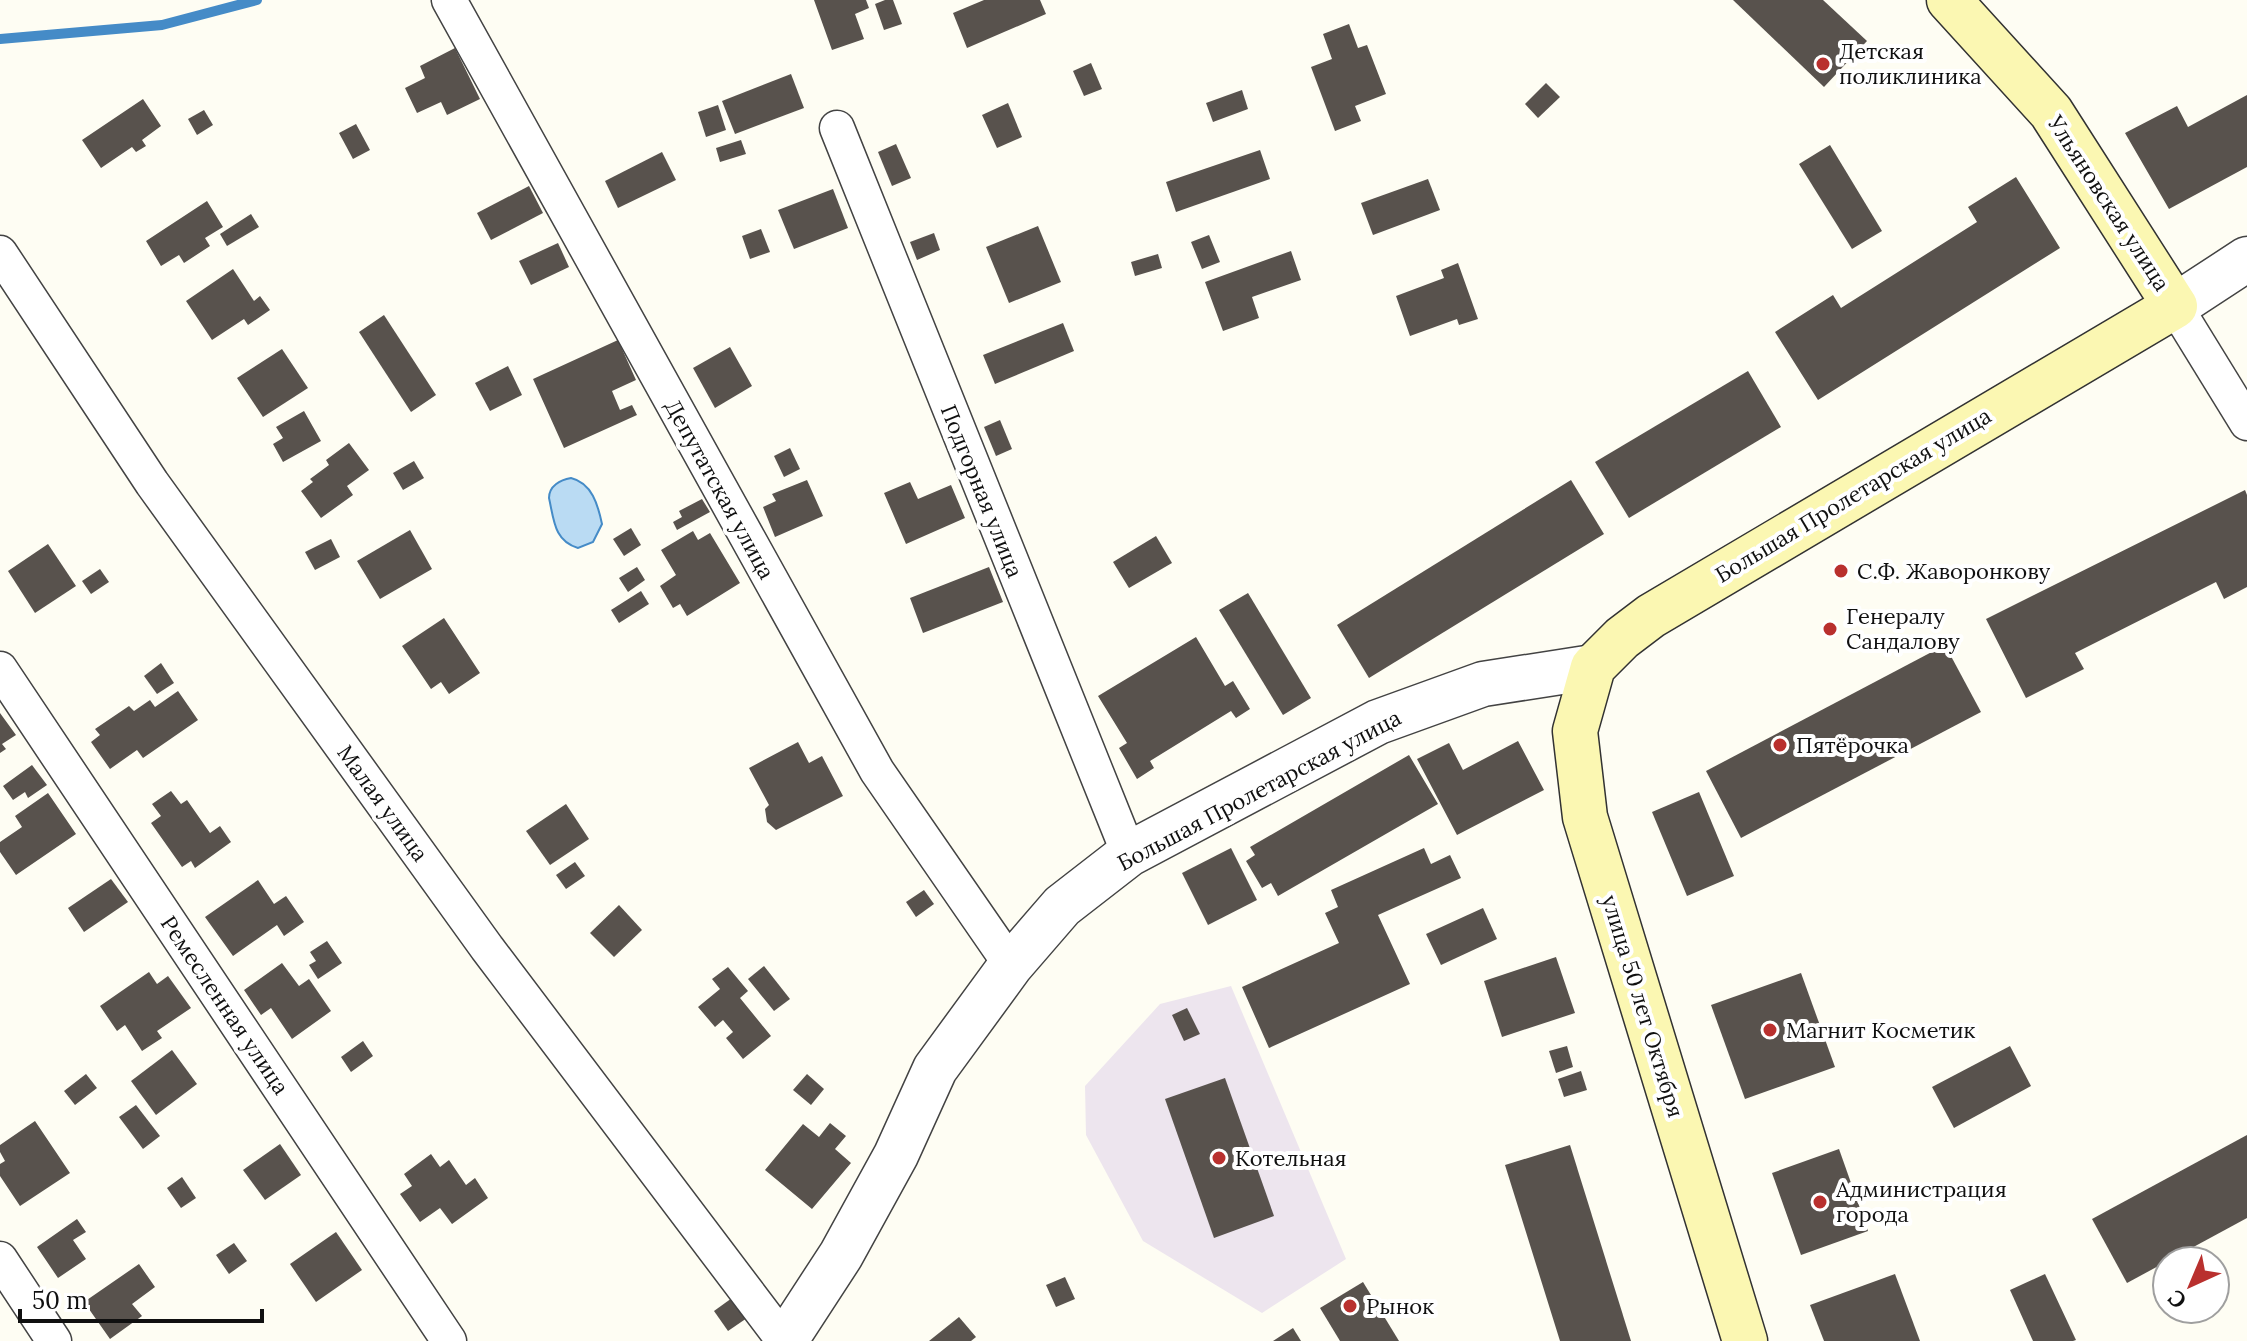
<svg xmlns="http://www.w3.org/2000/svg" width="2247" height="1341" font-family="Lora,serif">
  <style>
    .industrial { fill: #ede5ee }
    .water { fill: #badbf3; stroke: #458bc7; stroke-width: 2 }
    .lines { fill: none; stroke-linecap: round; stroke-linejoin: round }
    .stream { stroke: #458bc7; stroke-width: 10 }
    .building { fill: #58524d }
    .minor-casing { stroke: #434343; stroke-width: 37 }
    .tertiary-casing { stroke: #434343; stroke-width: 47 }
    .secondary-casing { stroke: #323232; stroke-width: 47 }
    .minor { stroke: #fff; stroke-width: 34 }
    .tertiary { stroke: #fff; stroke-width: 44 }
    .secondary { stroke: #fbf7b2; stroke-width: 44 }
    .poi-dot { fill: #b9302e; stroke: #fff; stroke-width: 3 }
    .labels { text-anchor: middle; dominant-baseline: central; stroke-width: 8; stroke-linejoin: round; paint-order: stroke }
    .poi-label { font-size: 22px; fill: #101010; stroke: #fff; text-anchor: start }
    .street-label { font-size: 22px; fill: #101010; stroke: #fff }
  </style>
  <rect width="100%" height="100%" fill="#fefdf3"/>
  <polygon class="industrial" points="1231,986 1346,1259 1262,1313 1143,1241 1086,1135 1085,1086 1160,1004"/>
  <path class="water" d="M 571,478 C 592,483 598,505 602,524 L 593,542 L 578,548 C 554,541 554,520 549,498 C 549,486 560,480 571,478 Z"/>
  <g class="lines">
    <polyline class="stream" points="0,39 162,25 257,0"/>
  </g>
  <g class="building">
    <polygon points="814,0 866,0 869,8 855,14 864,39 832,50"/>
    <polygon points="885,0 893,0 902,24 884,30 875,4"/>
    <polygon points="984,0 1040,0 1046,14 967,48 953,13"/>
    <polygon points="1733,0 1823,0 1867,41 1824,87"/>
    <polygon points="1349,24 1358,48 1367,45 1386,94 1355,106 1361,121 1335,131 1311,67 1332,59 1323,34"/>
    <polygon points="455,48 480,99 447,115 441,102 417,113 405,88 425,78 420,66"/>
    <polygon points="1091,63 1102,89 1084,96 1073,71"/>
    <polygon points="791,74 804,108 735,134 722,101"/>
    <polygon points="1546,83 1560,97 1538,118 1525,104"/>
    <polygon points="1242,90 1248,109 1213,122 1206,103"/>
    <polygon points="2247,95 2247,167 2169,209 2125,133 2177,106 2188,127"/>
    <polygon points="143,99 161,126 142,140 146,146 136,152 132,147 101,168 82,140"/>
    <polygon points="1008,103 1022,137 997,148 982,115"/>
    <polygon points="718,105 726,130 706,137 698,112"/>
    <polygon points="204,110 213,125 197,135 188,119"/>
    <polygon points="356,124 370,150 353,159 339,133"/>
    <polygon points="741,140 746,154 720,162 716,148"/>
    <polygon points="896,144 911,178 892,186 878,152"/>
    <polygon points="1830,145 1882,231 1852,249 1799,164"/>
    <polygon points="1260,150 1270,179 1176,212 1166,182"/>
    <polygon points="662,152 676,180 618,208 605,181"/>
    <polygon points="2016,177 2060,248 1818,400 1775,332 1833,295 1841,308 1977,222 1968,207"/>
    <polygon points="1428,179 1440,210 1373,235 1361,203"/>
    <polygon points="529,186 543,213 491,240 477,213"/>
    <polygon points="833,189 848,228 794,249 778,210"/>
    <polygon points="207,201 223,227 205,238 210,246 184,263 179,255 161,266 146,241"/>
    <polygon points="251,214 259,227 227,246 220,234"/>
    <polygon points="1038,226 1061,282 1009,303 986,247"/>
    <polygon points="761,229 770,252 750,259 742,236"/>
    <polygon points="934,233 940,250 917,260 910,242"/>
    <polygon points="1209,235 1220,262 1202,269 1191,242"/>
    <polygon points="558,243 569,267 531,285 519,261"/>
    <polygon points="1291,251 1301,280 1252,297 1259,318 1223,331 1205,282"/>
    <polygon points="1158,254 1162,268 1135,276 1131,262"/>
    <polygon points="1458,263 1478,319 1459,325 1457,319 1410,336 1396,296 1444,278 1441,270"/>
    <polygon points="233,269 254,301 260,296 270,310 248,325 244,319 212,340 186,301"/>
    <polygon points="384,315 436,395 411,412 359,332"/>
    <polygon points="1063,323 1074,351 995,384 983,355"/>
    <polygon points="618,340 636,380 612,391 620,410 632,405 637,415 564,448 533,379"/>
    <polygon points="730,347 752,386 715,408 693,368"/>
    <polygon points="282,349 308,388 263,417 237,378"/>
    <polygon points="508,366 522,395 490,411 475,383"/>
    <polygon points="1748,371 1781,427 1629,518 1595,462"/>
    <polygon points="304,411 321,441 283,462 273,444 283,438 276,427"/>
    <polygon points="1000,420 1012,449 996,456 984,427"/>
    <polygon points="349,443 369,470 347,486 353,495 321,518 301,491 313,482 310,479 329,465 326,460"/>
    <polygon points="790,448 800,469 784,477 774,456"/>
    <polygon points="414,461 424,478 403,490 393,473"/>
    <polygon points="807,480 823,516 775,537 763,507 776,501 772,494"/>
    <polygon points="1571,480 1604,534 1369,678 1337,625"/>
    <polygon points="910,482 918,499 951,485 965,518 906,544 884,493"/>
    <polygon points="2245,490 2247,495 2247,587 2224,599 2216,582 2075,653 2084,669 2026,698 1986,619"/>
    <polygon points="702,499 710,512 677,530 673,522 682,517 679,511"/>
    <polygon points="631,528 641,545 624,556 613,539"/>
    <polygon points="410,530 432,569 380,599 357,561"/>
    <polygon points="693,531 698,540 710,533 740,583 687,616 680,604 673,608 660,586 676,575 661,550"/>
    <polygon points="1156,536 1172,563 1129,588 1113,562"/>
    <polygon points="331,539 340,557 315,570 305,552"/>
    <polygon points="48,544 76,586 35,613 8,571"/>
    <polygon points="637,567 645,580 628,592 619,578"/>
    <polygon points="989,567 1003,602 923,633 910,598"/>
    <polygon points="100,569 109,582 91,594 82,581"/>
    <polygon points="641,591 649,604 619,623 611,610"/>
    <polygon points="1248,593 1311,698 1283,715 1219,610"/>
    <polygon points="444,618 480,673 449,694 441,682 431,689 402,646"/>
    <polygon points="1196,637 1225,686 1233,681 1250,709 1236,718 1231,711 1150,761 1154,768 1137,779 1119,748 1127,743 1098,696"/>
    <polygon points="1945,645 1981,712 1741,838 1706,771"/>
    <polygon points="161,663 174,683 157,694 144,676"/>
    <polygon points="178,691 198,720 143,758 137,750 110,769 91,742 100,735 95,729 129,706 134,711 150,700 155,707"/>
    <polygon points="0,713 16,735 2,744 6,749 0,753"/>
    <polygon points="1518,741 1544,790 1457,835 1417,759 1449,743 1463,770"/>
    <polygon points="798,742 809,763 822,756 843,796 776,830 767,822 765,809 769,805 749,768"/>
    <polygon points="1409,755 1438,804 1278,896 1271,883 1262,888 1246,861 1255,855 1250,847"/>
    <polygon points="32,765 47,785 28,798 25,792 13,800 3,786"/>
    <polygon points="171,791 181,804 187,800 210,833 220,826 231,842 195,868 191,861 182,867 151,823 161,816 152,804"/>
    <polygon points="1699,792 1734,876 1687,896 1652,812"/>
    <polygon points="48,793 76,834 16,875 0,852 0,842 22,827 15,816"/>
    <polygon points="566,804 589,839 550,865 526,831"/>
    <polygon points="1231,848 1257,900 1208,925 1182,873"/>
    <polygon points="1424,848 1431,864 1450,855 1461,878 1378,915 1410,984 1269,1048 1242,987 1339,943 1325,913 1338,907 1331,890"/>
    <polygon points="575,862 585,876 566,889 556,875"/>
    <polygon points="111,879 128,902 84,932 68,908"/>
    <polygon points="258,880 274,904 286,896 304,922 284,936 277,925 233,956 205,917"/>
    <polygon points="924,890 934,904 916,917 906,902"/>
    <polygon points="619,905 642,930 614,957 590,933"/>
    <polygon points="1483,908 1497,939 1441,965 1426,934"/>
    <polygon points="327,941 342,963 318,979 309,965 316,961 310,952"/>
    <polygon points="1556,957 1575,1013 1502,1037 1484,981"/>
    <polygon points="282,963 299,986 309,979 331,1011 292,1039 271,1008 261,1015 244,990"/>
    <polygon points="764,966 790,999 774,1011 748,979"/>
    <polygon points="728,967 748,991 740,998 771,1036 743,1059 726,1038 733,1032 723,1020 715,1027 698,1007 720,989 712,979"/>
    <polygon points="149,972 157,984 168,976 191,1008 157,1031 162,1038 142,1051 125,1025 117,1031 100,1006"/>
    <polygon points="1801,973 1835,1067 1745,1099 1711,1005"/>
    <polygon points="1187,1008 1200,1034 1184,1041 1172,1015"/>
    <polygon points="363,1041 373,1056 351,1072 341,1057"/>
    <polygon points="1567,1046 1573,1067 1556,1073 1549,1051"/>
    <polygon points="2010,1046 2031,1086 1954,1128 1932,1087"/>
    <polygon points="172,1050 197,1084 156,1115 131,1081"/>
    <polygon points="1581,1071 1587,1090 1564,1097 1558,1079"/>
    <polygon points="86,1074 97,1088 75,1105 64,1091"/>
    <polygon points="807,1074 824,1089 811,1105 793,1090"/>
    <polygon points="1225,1078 1274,1216 1214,1238 1165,1099"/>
    <polygon points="136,1105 160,1136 143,1149 119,1117"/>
    <polygon points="35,1121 70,1173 20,1206 0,1176 0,1164 5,1161 0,1152 0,1145"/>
    <polygon points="830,1123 846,1136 835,1149 851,1163 812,1209 765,1170 803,1124 819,1137"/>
    <polygon points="2247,1135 2247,1218 2127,1283 2092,1219"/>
    <polygon points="280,1144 301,1175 265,1200 243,1170"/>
    <polygon points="1570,1145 1631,1341 1560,1341 1505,1165"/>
    <polygon points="1839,1149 1868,1231 1801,1255 1772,1173"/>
    <polygon points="431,1154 440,1167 449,1160 466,1185 475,1178 488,1198 452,1224 440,1208 420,1222 400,1194 412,1186 404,1174"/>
    <polygon points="182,1177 196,1198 181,1208 167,1188"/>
    <polygon points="77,1219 86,1232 73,1240 86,1259 58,1278 37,1247"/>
    <polygon points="336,1232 362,1270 316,1302 290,1264"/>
    <polygon points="234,1243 247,1261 229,1274 216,1255"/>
    <polygon points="139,1264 155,1287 132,1304 142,1316 110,1339 84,1302"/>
    <polygon points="1895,1274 1920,1341 1824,1341 1810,1305"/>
    <polygon points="2045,1274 2076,1340 2073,1341 2033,1341 2010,1290"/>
    <polygon points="1065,1277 1075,1299 1056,1307 1046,1285"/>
    <polygon points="1363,1282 1399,1341 1340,1341 1320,1308"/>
    <polygon points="732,1298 747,1318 728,1331 714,1311"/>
    <polygon points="959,1317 976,1337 971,1341 929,1341"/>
    <polygon points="1293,1328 1301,1341 1273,1341"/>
  </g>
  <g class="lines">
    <g class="minor-casing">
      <g id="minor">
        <polyline points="449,0 877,771 1011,965"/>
        <polyline points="837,128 1129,854"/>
        <polyline points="0,253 152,483 487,948 784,1341"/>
        <polyline points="2175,306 2247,423"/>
        <polyline points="0,669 449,1341"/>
        <polyline points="0,1259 54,1341"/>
      </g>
    </g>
    <g class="tertiary-casing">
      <g id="tertiary">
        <polyline points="2175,306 2247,259"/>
        <polyline points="785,1341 841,1255 896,1155 935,1069 1011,965 1062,906 1129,854 1378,722 1483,684 1593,667"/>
      </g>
    </g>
    <g class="secondary-casing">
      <polyline id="secondary" points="1745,1341 1585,817 1575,731 1593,667 1622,638 1651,616 2175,306 2051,112 1949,0"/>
    </g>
    <use href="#minor" class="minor"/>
    <use href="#tertiary" class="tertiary"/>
    <use href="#secondary" class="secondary"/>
  </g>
  <g class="poi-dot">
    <circle cx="1823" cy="64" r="8"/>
    <circle cx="1841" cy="571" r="8"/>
    <circle cx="1830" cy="629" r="8"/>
    <circle cx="1780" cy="745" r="8"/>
    <circle cx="1770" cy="1030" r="8"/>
    <circle cx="1219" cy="1158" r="8"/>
    <circle cx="1820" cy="1202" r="8"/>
    <circle cx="1350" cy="1306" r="8"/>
  </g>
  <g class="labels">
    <g class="poi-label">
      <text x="1839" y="51">Детская<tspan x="1839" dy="25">поликлиника</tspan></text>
      <text x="1857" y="571">С.Ф. Жаворонкову</text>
      <text x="1846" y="616">Генералу<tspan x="1846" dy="25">Сандалову</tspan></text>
      <text x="1796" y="745">Пятёрочка</text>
      <text x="1786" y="1030">Магнит Косметик</text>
      <text x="1235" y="1158">Котельная</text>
      <text x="1836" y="1189">Администрация<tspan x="1836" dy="25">города</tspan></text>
      <text x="1366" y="1306">Рынок</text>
    </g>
    <g class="street-label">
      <text transform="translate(2109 203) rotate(57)">Ульяновская улица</text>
      <text transform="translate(720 489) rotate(61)">Депутатская улица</text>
      <text transform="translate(982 491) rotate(68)">Подгорная улица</text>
      <text transform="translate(1853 495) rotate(-31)">Большая Пролетарская улица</text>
      <text transform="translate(1259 790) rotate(-28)">Большая Пролетарская улица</text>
      <text transform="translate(383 803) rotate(54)">Малая улица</text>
      <text transform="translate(225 1005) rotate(56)">Ремесленная улица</text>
      <text transform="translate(1643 1006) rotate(73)">улица 50 лет Октября</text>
    </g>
  </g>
  <g transform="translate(2191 1285) rotate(224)"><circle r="38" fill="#ffffff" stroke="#9f9f9f" stroke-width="2"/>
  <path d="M0-6L14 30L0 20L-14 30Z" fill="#b9302e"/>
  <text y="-12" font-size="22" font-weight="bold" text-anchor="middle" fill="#101010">С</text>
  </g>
  <path d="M20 1309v12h242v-12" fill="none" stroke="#101010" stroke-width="4"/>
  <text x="32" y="1309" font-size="24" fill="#101010" stroke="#ffffff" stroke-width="6" paint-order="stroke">50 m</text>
</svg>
